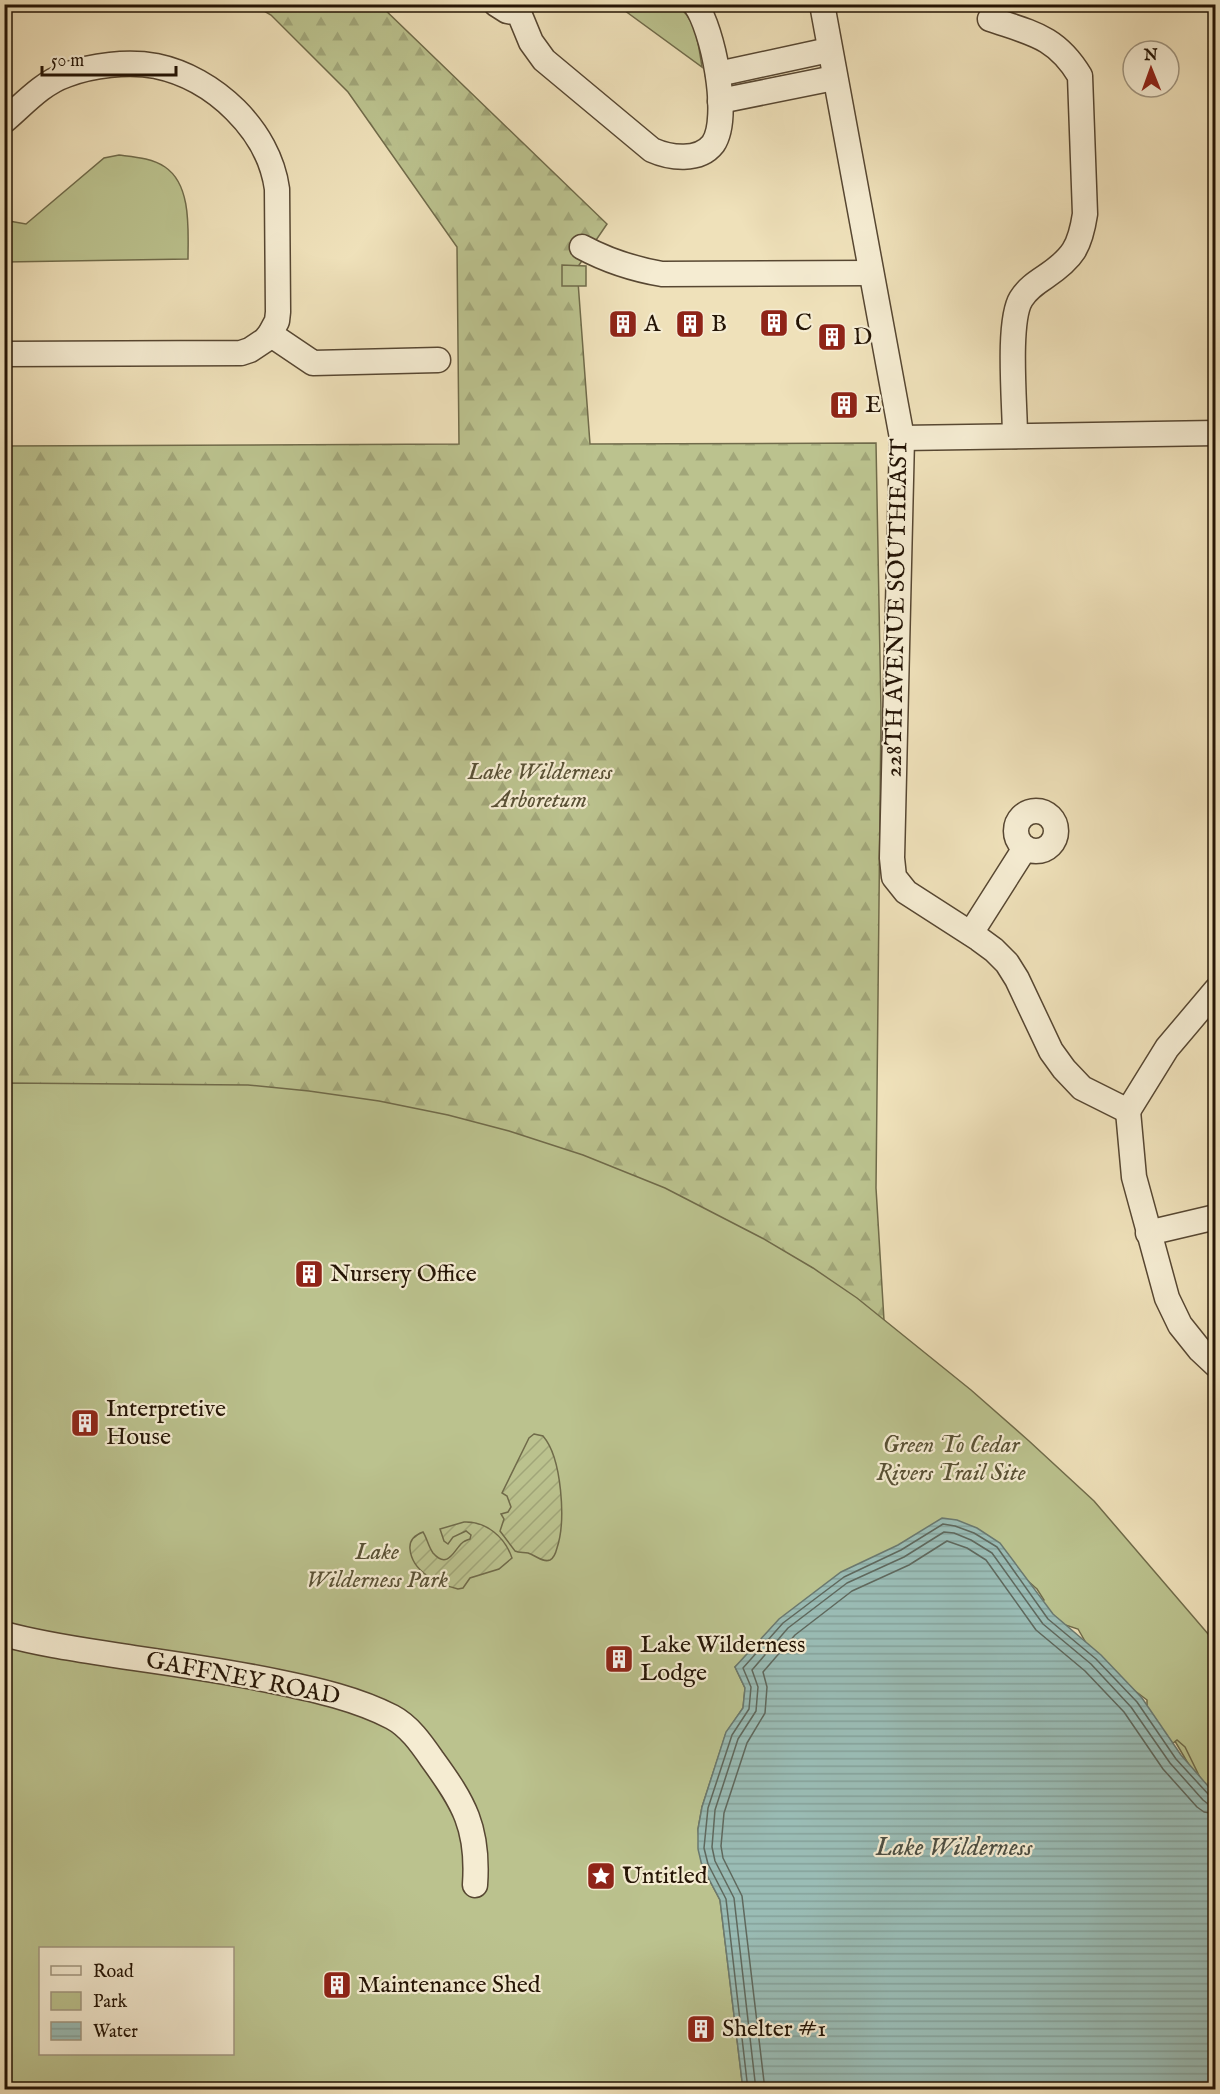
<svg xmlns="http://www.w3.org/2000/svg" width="1220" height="2094" font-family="'IM FELL English',serif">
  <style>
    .forest { fill: url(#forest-firs); stroke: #706b4a; stroke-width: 1.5 }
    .park { fill: #bbc28e; stroke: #706b4a; stroke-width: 1.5; fill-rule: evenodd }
    .garden { fill: url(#garden-furrows); stroke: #706b4a; stroke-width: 1.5 }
    .water { fill: url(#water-rules); stroke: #6b796f; stroke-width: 1.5 }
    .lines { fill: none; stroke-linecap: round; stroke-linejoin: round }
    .shore { stroke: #5f685d; stroke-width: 1.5 }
    .minor-casing { stroke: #574732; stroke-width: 27 }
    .minor { stroke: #f5ecd2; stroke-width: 24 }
    .labels { text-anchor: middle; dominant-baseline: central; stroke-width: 4.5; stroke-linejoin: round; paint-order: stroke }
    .poi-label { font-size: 24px; fill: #241405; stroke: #f5ecd2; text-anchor: start }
    .street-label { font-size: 24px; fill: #241405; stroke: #f5ecd2 }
    .park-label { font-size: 24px; font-style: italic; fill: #595135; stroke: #f5ecd2 }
    .water-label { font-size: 26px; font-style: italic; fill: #4d4f43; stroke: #f5ecd2 }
  </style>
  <defs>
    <pattern id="forest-firs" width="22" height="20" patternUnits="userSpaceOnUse" patternTransform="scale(1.5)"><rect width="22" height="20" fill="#bbc28e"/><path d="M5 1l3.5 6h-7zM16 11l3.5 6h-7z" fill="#a1a679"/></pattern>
    <pattern id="garden-furrows" width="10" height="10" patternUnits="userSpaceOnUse" patternTransform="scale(1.5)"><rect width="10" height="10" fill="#bbc28e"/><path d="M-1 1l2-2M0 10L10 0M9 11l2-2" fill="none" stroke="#a1a679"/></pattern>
    <pattern id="water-rules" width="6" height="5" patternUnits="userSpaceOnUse" patternTransform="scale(1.5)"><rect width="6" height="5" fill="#9abcb5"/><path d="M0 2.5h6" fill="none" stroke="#85a19a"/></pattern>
  </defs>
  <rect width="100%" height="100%" fill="#efe1ba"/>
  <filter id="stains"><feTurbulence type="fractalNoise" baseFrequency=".00333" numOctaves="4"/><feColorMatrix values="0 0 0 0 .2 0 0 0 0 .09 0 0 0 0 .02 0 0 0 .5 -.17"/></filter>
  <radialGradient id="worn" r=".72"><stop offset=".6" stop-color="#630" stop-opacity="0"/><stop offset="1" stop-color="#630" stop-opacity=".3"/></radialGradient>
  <polygon class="forest" points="252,4 380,5 607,224 577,268 590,444 876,443 881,712 876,1188 884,1320 898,1350 1083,1566 1215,1798 1189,1765 1149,1697 1025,1565 5,1332 4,446 459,444 457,247 348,92 271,15"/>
  <g class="park">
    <path d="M 675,4 C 697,19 698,43 702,67 L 617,5 Z"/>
    <path d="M 119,155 C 135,157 152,158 165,167 C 192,185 188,231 188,259 L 5,262 L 5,217 L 9,221 L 26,224 L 104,158 Z"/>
    <polygon points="562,265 586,266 586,286 562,286"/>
    <path d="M 5,1083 L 248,1085 L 309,1091 L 379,1101 L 448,1115 L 509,1131 L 583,1155 L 665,1188 L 762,1238 L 813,1268 L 857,1298 L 971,1390 L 1029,1441 L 1094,1501 L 1215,1642 L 1215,1808 L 1185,1747 L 1177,1740 L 1172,1744 L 1147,1712 L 1147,1700 L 1097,1662 L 1078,1629 L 1035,1615 L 1044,1600 L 1037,1589 L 1015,1570 L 746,1657 L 735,1667 L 745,1688 L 743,1708 L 726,1733 L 702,1807 L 698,1829 L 702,1866 L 720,1900 L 743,2089 L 5,2090 ZM 40,1948 L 232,1948 L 232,2054 L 40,2054 Z"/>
  </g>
  <g class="garden">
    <path d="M 534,1434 L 543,1436 C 562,1458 566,1521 557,1548 C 556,1552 554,1558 550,1560 C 543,1563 535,1555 528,1553 C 524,1552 519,1553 515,1551 L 500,1531 L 504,1519 L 501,1514 L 508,1512 L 511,1507 L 507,1496 L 502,1493 L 529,1438 Z"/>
    <path d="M 464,1522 C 486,1521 505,1537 512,1558 L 499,1569 L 470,1578 L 463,1588 L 458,1589 C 438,1584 412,1572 410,1549 C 409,1540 415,1535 423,1532 C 427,1538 428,1546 433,1553 C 448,1570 454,1550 462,1543 C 464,1541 467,1540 470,1539 L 471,1535 L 466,1531 L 453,1537 L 448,1544 L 444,1541 L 440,1529 Z"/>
  </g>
  <polygon class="water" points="942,1518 957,1520 977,1528 1000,1543 1053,1614 1101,1655 1142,1698 1181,1755 1215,1794 1215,2089 743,2089 720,1900 702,1866 698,1849 698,1829 702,1807 726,1732 743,1708 745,1688 735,1667 779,1619 841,1572 898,1545"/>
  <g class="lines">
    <g class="shore">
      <polyline points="748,2090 726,1899 708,1864 704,1848 708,1808 732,1735 749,1709 751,1687 743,1668 783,1623 844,1577 901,1550 943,1524 955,1526 974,1533 997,1547 1048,1619 1096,1659 1137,1702 1176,1759 1209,1795 1216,1797"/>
      <polyline points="756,2090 734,1898 715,1861 712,1847 715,1810 738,1739 756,1711 758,1687 752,1670 788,1628 847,1583 904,1557 944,1532 954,1533 971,1540 992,1553 1043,1624 1091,1664 1131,1707 1170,1763 1203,1800 1208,1804 1216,1805"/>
      <polyline points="765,2090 742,1896 723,1858 721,1846 724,1813 747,1743 765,1713 767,1687 763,1672 795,1635 852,1591 909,1565 947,1541 967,1548 986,1560 1036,1630 1085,1671 1124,1712 1163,1769 1197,1807 1204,1812 1216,1814"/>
    </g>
    <g class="minor-casing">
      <g id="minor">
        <path d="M 496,4 L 507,11 L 519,13 L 531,42 L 544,60 L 652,150 C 670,158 699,162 713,144 C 731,118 713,28 695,4"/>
        <polyline points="822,4 902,438 892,858 894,877 906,892 979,939 994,950 1007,963 1017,979 1051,1051 1064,1069 1082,1088 1128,1111"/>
        <path d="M 990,19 C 1031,33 1056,36 1080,76 L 1085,214 C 1080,247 1073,258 1045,277 C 1036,283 1027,289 1021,299 C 1007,322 1015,406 1015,436"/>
        <polyline points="718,74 829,50"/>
        <polyline points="720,101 834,78"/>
        <path d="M 4,121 C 23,105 42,83 66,75 C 92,65 128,61 156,66 C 214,78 269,130 277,189 L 278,312 L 277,321 L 270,334 L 265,340 L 250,350 L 241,353 L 4,354"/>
        <path d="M 582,247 C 608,261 633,269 662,274 L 871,273"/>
        <polyline points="270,334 313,363 438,360"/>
        <polyline points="902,438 1216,433"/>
        <circle cx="1036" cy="831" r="20"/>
        <polyline points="971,933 1025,848"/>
        <polyline points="1128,1111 1134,1177 1167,1298 1180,1325 1200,1350 1216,1365"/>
        <polyline points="1128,1111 1167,1048 1216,990"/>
        <polyline points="1148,1233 1216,1217"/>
        <path d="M 4,1634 C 47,1646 91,1651 134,1658 C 183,1665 231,1672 278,1682 C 317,1690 357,1699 392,1717 C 409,1726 421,1743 432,1759 C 464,1803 479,1828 475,1885"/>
      </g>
    </g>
    <use href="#minor" class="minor"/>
  </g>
  <defs>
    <g id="building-square" transform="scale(1.5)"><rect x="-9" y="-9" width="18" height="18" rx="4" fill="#8f2418" stroke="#f5ecd2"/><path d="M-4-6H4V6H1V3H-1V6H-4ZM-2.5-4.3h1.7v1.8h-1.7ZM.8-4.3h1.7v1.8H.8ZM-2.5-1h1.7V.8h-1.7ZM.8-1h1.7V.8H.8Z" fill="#fff"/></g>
    <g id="sight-square" transform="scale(1.5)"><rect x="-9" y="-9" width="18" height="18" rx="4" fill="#8f2418" stroke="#f5ecd2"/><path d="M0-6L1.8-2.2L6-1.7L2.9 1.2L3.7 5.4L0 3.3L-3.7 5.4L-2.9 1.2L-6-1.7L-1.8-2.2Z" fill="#fff"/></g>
  </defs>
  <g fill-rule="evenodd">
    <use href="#building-square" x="774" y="323"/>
    <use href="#building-square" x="623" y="324"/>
    <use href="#building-square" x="690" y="324"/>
    <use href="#building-square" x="832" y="337"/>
    <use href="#building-square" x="844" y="405"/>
    <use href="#building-square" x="309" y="1274"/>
    <use href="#building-square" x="85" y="1423"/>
    <use href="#building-square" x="619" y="1659"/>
    <use href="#sight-square" x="601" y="1876"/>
    <use href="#building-square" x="337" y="1985"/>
    <use href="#building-square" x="701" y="2029"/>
  </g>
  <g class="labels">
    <g class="poi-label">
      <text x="795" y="323">C</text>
      <text x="644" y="324">A</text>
      <text x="711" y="324">B</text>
      <text x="853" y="337">D</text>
      <text x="865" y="405">E</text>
      <text x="330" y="1274">Nursery Office</text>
      <text x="106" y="1409">Interpretive<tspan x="106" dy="28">House</tspan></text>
      <text x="640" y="1645">Lake Wilderness<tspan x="640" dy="28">Lodge</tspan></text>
      <text x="622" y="1876">Untitled</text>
      <text x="358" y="1985">Maintenance Shed</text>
      <text x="722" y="2029">Shelter #1</text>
    </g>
    <g class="street-label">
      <text transform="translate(897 608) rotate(-89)">228TH AVENUE SOUTHEAST</text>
      <text transform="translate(243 1679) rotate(11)">GAFFNEY ROAD</text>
    </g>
    <g class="park-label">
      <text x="540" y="772">Lake Wilderness<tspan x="540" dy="28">Arboretum</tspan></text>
      <text x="951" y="1445">Green To Cedar<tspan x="951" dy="28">Rivers Trail Site</tspan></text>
      <text x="377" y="1552">Lake<tspan x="377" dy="28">Wilderness Park</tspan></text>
    </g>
    <g class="water-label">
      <text x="954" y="1847">Lake Wilderness</text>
    </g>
  </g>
  <rect width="1220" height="2094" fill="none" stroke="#efe1ba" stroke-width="24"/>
  <rect x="6" y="6" width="1208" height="2082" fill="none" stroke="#241405" stroke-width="3"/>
  <rect x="12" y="12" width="1196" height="2070" fill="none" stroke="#241405" stroke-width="1.5"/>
  <rect x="39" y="1947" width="195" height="108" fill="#f5ecd2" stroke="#a19680" stroke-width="1.5"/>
  <rect x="51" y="1966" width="30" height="9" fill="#f5ecd2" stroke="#a19680" stroke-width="1.5"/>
  <text x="93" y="1977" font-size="18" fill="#241405">Road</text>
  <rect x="51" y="1992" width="30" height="18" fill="#bbc28e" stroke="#a19680" stroke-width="1.5"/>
  <text x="93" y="2007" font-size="18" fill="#241405">Park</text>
  <rect x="51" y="2022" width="30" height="18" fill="url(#water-rules)" stroke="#a19680" stroke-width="1.5"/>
  <text x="93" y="2037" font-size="18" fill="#241405">Water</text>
  <g transform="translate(1151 69) rotate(359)"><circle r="28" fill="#f5ecd2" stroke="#a19680" stroke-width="1.5"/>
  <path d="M0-4.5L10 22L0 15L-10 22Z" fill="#8f2418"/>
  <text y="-9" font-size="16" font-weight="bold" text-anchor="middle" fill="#241405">N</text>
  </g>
  <path d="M42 66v9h134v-9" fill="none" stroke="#241405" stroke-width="3"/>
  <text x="51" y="66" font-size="18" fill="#241405" stroke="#f5ecd2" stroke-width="4.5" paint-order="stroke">50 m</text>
  <rect width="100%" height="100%" filter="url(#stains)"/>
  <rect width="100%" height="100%" fill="url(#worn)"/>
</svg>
